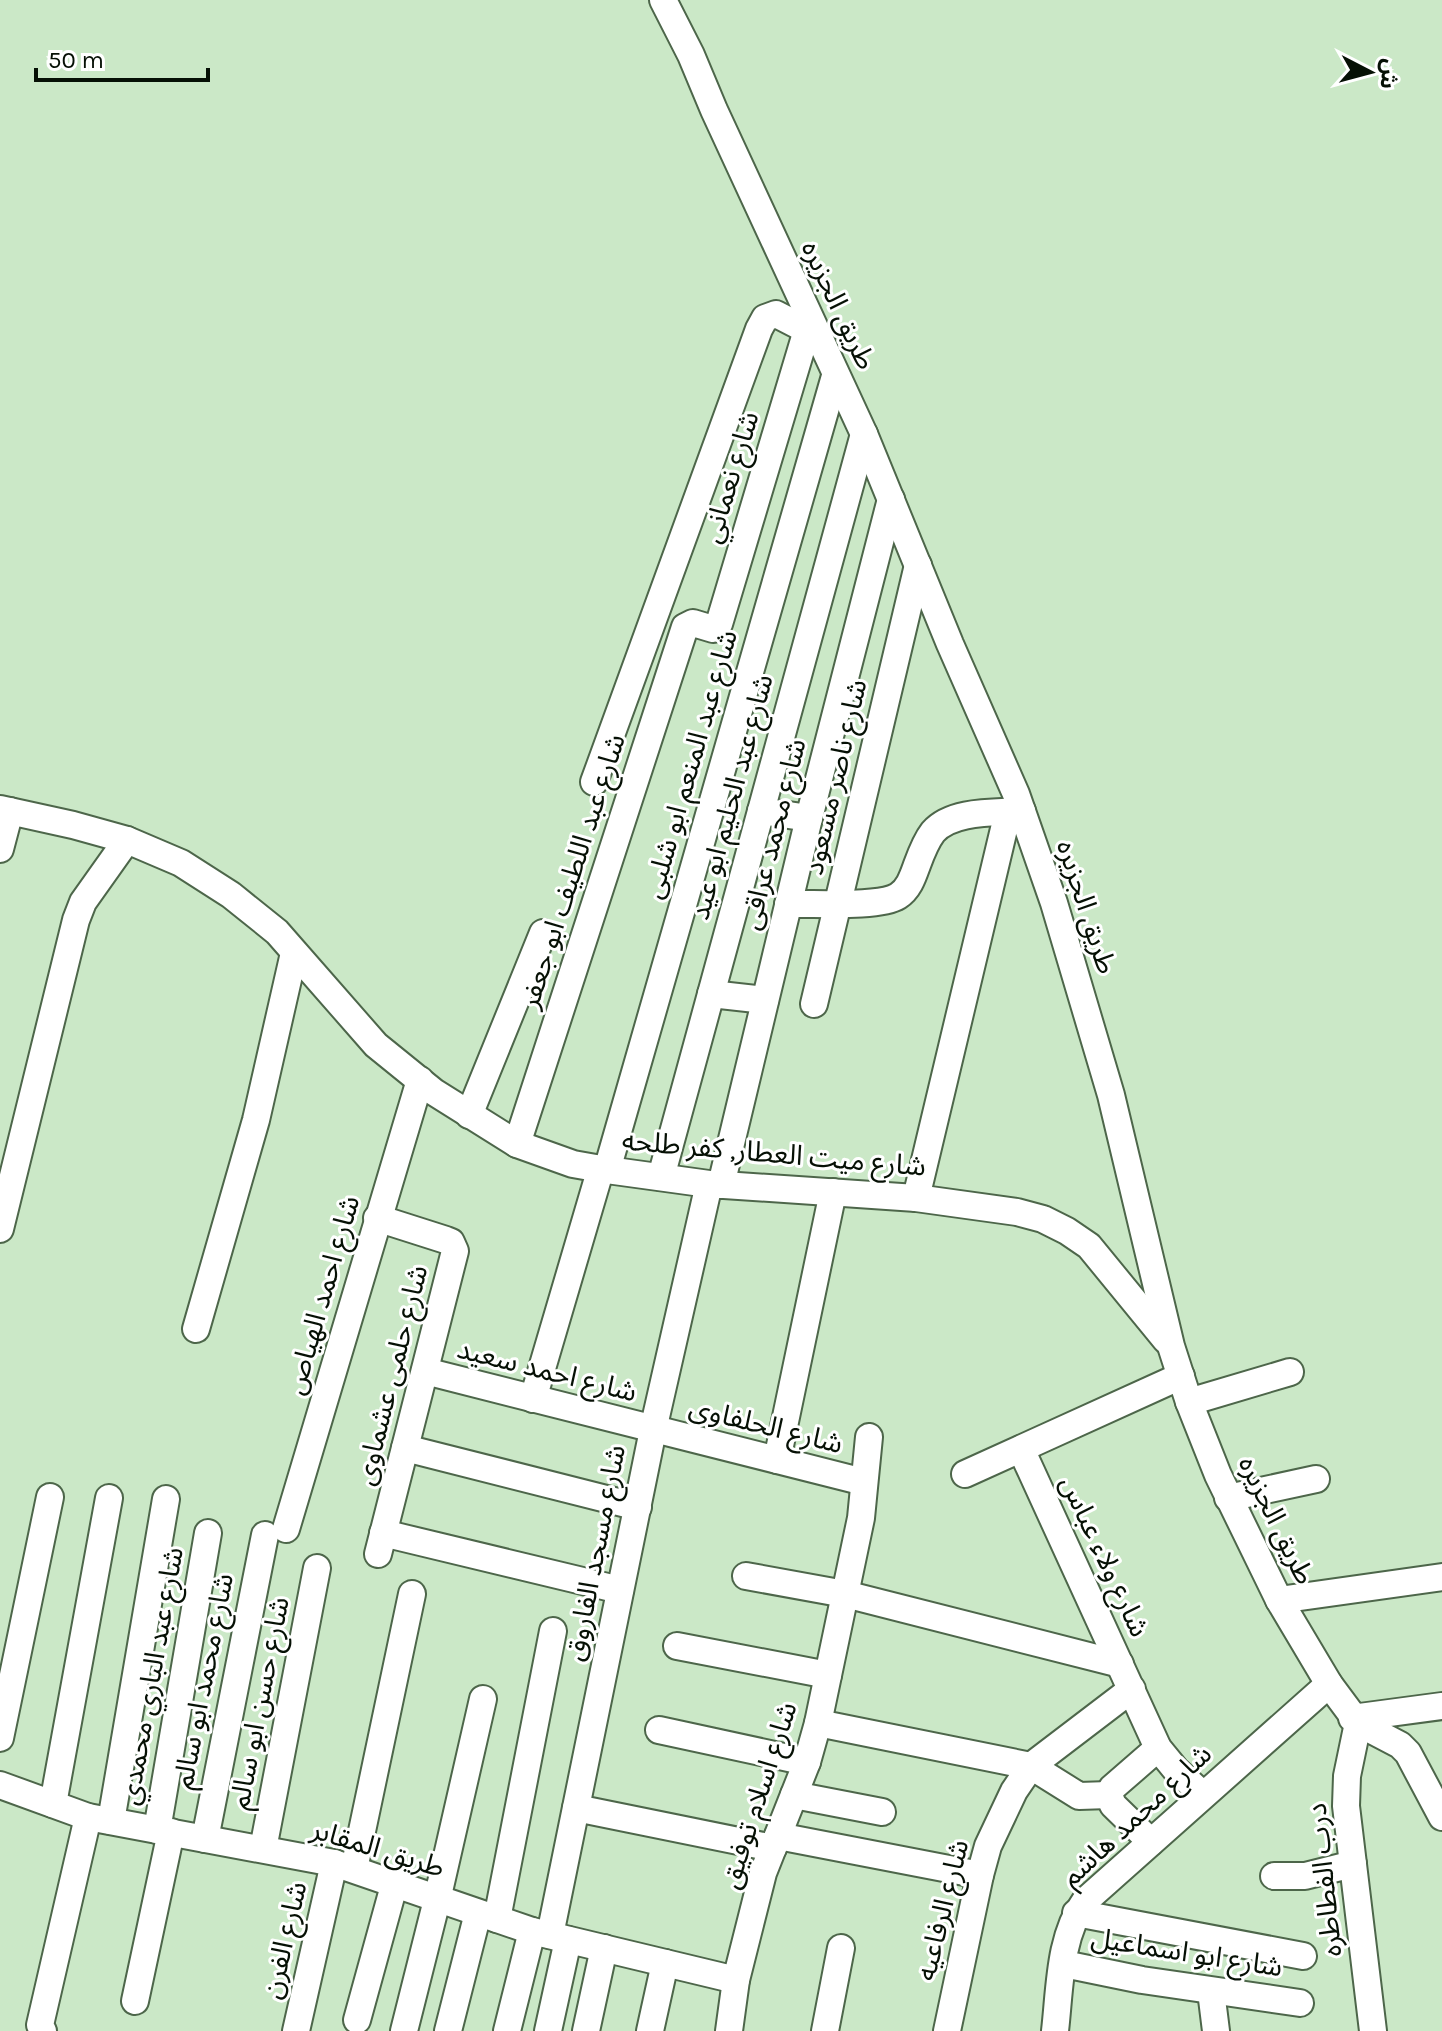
<svg xmlns="http://www.w3.org/2000/svg" width="1442" height="2031" font-family="Karla,'Noto Sans Arabic',sans-serif">
  <style>
    .lines { fill: none; stroke-linecap: round; stroke-linejoin: round }
    .minor-casing { stroke: #4d664a; stroke-width: 30 }
    .minor { stroke: #fff; stroke-width: 26 }
    .labels { text-anchor: middle; dominant-baseline: central; stroke-width: 6; stroke-linejoin: round; paint-order: stroke }
    .street-label { font-size: 28px; fill: #061005; stroke: #fff }
  </style>
  <rect width="100%" height="100%" fill="#cbe8c7"/>
  <g class="lines">
    <g class="minor-casing">
      <g id="minor">
        <polyline points="663,0 691,55 714,110 864,434 950,644 1016,794 1054,903 1111,1095 1171,1346 1189,1402 1218,1475 1279,1600 1329,1684 1358,1723 1400,1745 1408,1753 1442,1817"/>
        <polyline points="594,782 759,329 765,318 776,314 807,330"/>
        <polyline points="0,809 73,825 127,840 181,863 231,895 277,932 376,1045 434,1092 517,1144 573,1164 607,1170 709,1184 916,1198 1017,1212 1043,1219 1067,1231 1089,1246 1166,1340"/>
        <polyline points="761,811 809,818"/>
        <polyline points="0,849 10,811"/>
        <path d="M 788,904 C 813,903 879,908 898,896 C 909,889 913,876 917,865 C 921,854 926,841 933,832 C 952,810 995,813 1022,811"/>
        <polyline points="711,994 765,1000"/>
        <polyline points="814,1004 918,565"/>
        <polyline points="469,1115 543,933"/>
        <polyline points="517,1144 685,627 693,623 713,629 719,624 810,320"/>
        <polyline points="607,1170 835,376"/>
        <polyline points="661,1177 864,434"/>
        <polyline points="721,1185 809,818 891,499"/>
        <polyline points="916,1198 1008,812"/>
        <polyline points="377,1218 446,1240 451,1242 455,1251 378,1554"/>
        <polyline points="0,1229 76,920 83,902 127,840"/>
        <polyline points="196,1329 256,1120 294,953"/>
        <polyline points="425,1371 864,1482"/>
        <polyline points="533,1399 601,1168"/>
        <polyline points="1189,1402 1290,1372"/>
        <polyline points="405,1448 638,1507"/>
        <polyline points="1021,1449 1158,1748 1176,1770 1203,1795"/>
        <polyline points="777,1460 833,1192"/>
        <polyline points="965,1474 1181,1376"/>
        <polyline points="1228,1498 1316,1479"/>
        <polyline points="286,1529 420,1080"/>
        <polyline points="383,1533 620,1590"/>
        <polyline points="746,1576 845,1594 1120,1664"/>
        <polyline points="1279,1600 1442,1577"/>
        <polyline points="677,1646 828,1675"/>
        <polyline points="1352,1718 1442,1706"/>
        <polyline points="818,1723 1031,1766 1079,1796 1109,1795"/>
        <polyline points="1358,1723 1347,1776 1346,1806 1373,2031"/>
        <polyline points="659,1730 807,1762"/>
        <polyline points="0,1738 50,1497"/>
        <polyline points="0,1785 88,1817 334,1863 532,1931 736,1980"/>
        <polyline points="794,1795 882,1812"/>
        <polyline points="53,1804 109,1498"/>
        <polyline points="576,1808 773,1848"/>
        <polyline points="111,1821 166,1499"/>
        <polyline points="157,1830 208,1533"/>
        <polyline points="778,1836 980,1875"/>
        <polyline points="205,1839 265,1535"/>
        <polyline points="1151,1842 1113,1805 1109,1795 1112,1788 1158,1748"/>
        <polyline points="263,1849 317,1568"/>
        <polyline points="354,1869 412,1594"/>
        <polyline points="1274,1876 1305,1876 1353,1864"/>
        <polyline points="1076,1913 1303,1956"/>
        <polyline points="497,1919 553,1631"/>
        <polyline points="550,1935 653,1430 709,1184"/>
        <polyline points="1064,1964 1142,1980 1300,2003"/>
        <polyline points="1211,1991 1216,2031"/>
        <polyline points="135,2001 171,1832"/>
        <polyline points="357,2020 395,1882"/>
        <polyline points="43,2031 40,2025 88,1817"/>
        <polyline points="296,2031 334,1863"/>
        <polyline points="404,2031 437,1900 483,1699"/>
        <polyline points="448,2031 478,1913"/>
        <polyline points="507,2031 532,1931"/>
        <polyline points="548,2031 568,1940"/>
        <polyline points="586,2031 604,1948"/>
        <polyline points="650,2031 665,1963"/>
        <polyline points="729,2031 736,1980 763,1873 807,1762 818,1723 861,1518 869,1437"/>
        <polyline points="825,2031 841,1948"/>
        <polyline points="947,2031 980,1875 988,1846 1014,1791 1031,1766 1132,1689"/>
        <path d="M 1055,2031 C 1060,1988 1059,1937 1085,1901 L 1329,1684"/>
      </g>
    </g>
    <use href="#minor" class="minor"/>
  </g>
  <g class="labels">
    <g class="street-label">
      <text transform="translate(839 305) rotate(65)">طريق الجزيره</text>
      <text transform="translate(730 477) rotate(-73)">شارع نعماني</text>
      <text transform="translate(690 764) rotate(-74)">شارع عبد المنعم ابو شلبى</text>
      <text transform="translate(835 777) rotate(-77)">شارع ناصر مسعود</text>
      <text transform="translate(731 797) rotate(-75)">شارع عبد الحليم ابو عيد</text>
      <text transform="translate(773 834) rotate(-76)">شارع محمد عراقى</text>
      <text transform="translate(572 871) rotate(-72)">شارع عبد اللطيف ابو جعفر</text>
      <text transform="translate(1087 907) rotate(72)">طريق الجزيره</text>
      <text transform="translate(774 1153) rotate(5)">شارع ميت العطار, كفر طلحه</text>
      <text transform="translate(322 1295) rotate(-74)">شارع احمد الهياص</text>
      <text transform="translate(547 1370) rotate(14)">شارع احمد سعيد</text>
      <text transform="translate(391 1375) rotate(-76)">شارع حلمى عشماوى</text>
      <text transform="translate(766 1425) rotate(14)">شارع الحلفاوى</text>
      <text transform="translate(1277 1520) rotate(64)">طريق الجزيره</text>
      <text transform="translate(595 1553) rotate(-79)">شارع مسجد الفاروق</text>
      <text transform="translate(1105 1556) rotate(65)">شارع ولاء عباس</text>
      <text transform="translate(151 1676) rotate(-80)">شارع عبد الباري محمدي</text>
      <text transform="translate(203 1681) rotate(-79)">شارع محمد ابو سالم</text>
      <text transform="translate(259 1703) rotate(-79)">شارع حسن ابو سالم</text>
      <text transform="translate(758 1795) rotate(-72)">شارع اسلام توفيق</text>
      <text transform="translate(1136 1815) rotate(-43)">شارع محمد هاشم</text>
      <text transform="translate(378 1848) rotate(17)">طريق المقابر</text>
      <text transform="translate(1324 1880) rotate(-96)">درب الفطاطره</text>
      <text transform="translate(942 1910) rotate(-76)">شارع الرفاعيه</text>
      <text transform="translate(284 1940) rotate(-77)">شارع الفرن</text>
      <text transform="translate(1187 1952) rotate(9)">شارع ابو اسماعيل</text>
    </g>
  </g>
  <g transform="translate(1370 72) rotate(96)" stroke="#ffffff" stroke-width="6" paint-order="stroke">
  <path d="M0-6L14 30L0 20L-14 30Z" fill="#061005"/>
  <text y="-12" font-size="22" font-weight="bold" text-anchor="middle" fill="#061005">ش</text>
  </g>
  <path d="M36 68v12h172v-12" fill="none" stroke="#061005" stroke-width="4"/>
  <text x="48" y="68" font-size="24" fill="#061005" stroke="#ffffff" stroke-width="6" paint-order="stroke">50 m</text>
</svg>
